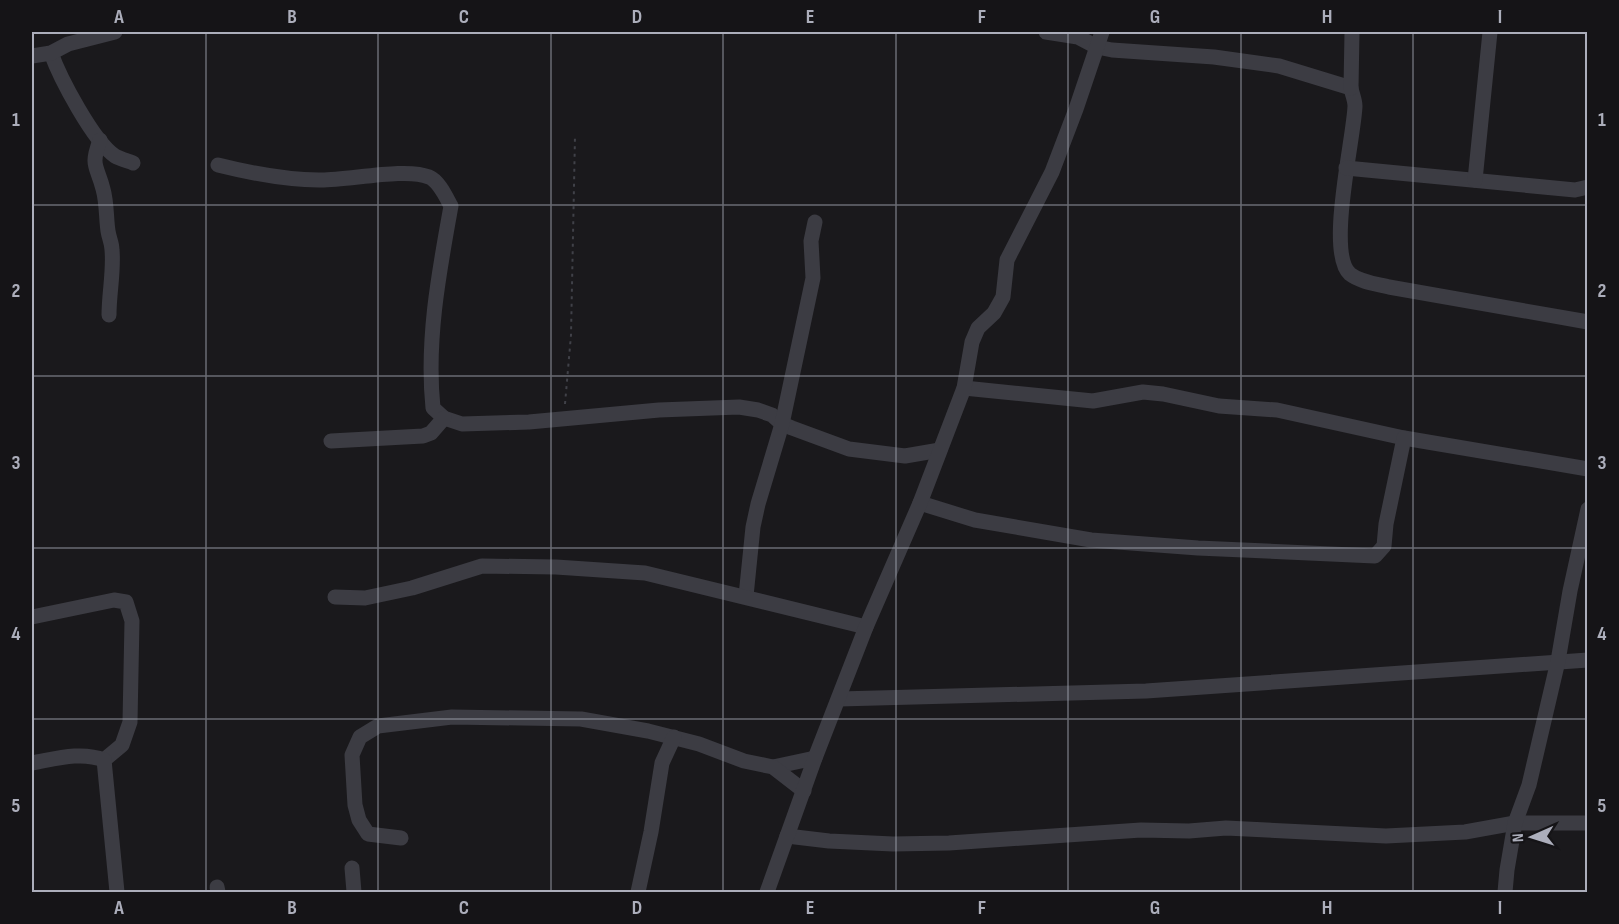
<svg xmlns="http://www.w3.org/2000/svg" width="1619" height="924" font-family="'Sofia Sans Condensed',sans-serif">
  <style>
    .lines { fill: none; stroke-linecap: round; stroke-linejoin: round }
    .path { stroke: #404148; stroke-width: 2; stroke-dasharray: 3 4.5; stroke-linecap: butt }
    .street { stroke: #3c3c43; stroke-width: 15 }
    .grid { fill: none; stroke: #acaebb; stroke-width: 1.5; stroke-opacity: 0.55 }
    .neatline { fill: none; stroke: #acaebb; stroke-width: 2 }
    .grid-label { font-size: 20px; text-anchor: middle; font-weight: bold; fill: #acaebb }
  </style>
  <rect width="100%" height="100%" fill="#1a191c"/>
  <g class="lines">
    <polyline class="path" points="565,404 571,335 575,136"/>
    <g class="street">
      <path d="M 1046,32 L 1078,37 L 1097,47 L 1112,50 L 1214,57 L 1279,66 L 1351,88 C 1352,94 1355,100 1355,106 C 1354,138 1326,253 1350,274 C 1360,282 1377,284 1389,287 L 1588,322"/>
      <path d="M 51,53 C 60,78 93,141 115,156 C 120,159 128,161 133,163"/>
      <polyline points="32,56 51,53 68,44 115,32"/>
      <polyline points="1351,88 1352,32"/>
      <path d="M 100,140 C 90,167 97,165 103,189 C 107,203 106,218 108,231 C 109,238 112,243 112,250 C 114,271 109,293 109,315"/>
      <path d="M 218,165 C 250,173 286,180 319,180 C 346,181 406,167 429,177 C 439,181 446,197 451,206 C 439,272 426,341 433,408 L 444,418 L 462,424 L 529,422 L 659,410 L 739,407 L 758,410 L 772,415 L 782,424 L 792,428 L 849,449 L 905,456 L 940,450"/>
      <polyline points="1346,168 1575,190 1588,187"/>
      <polyline points="1475,180 1490,32"/>
      <polyline points="964,388 1093,401 1143,392 1163,394 1219,406 1277,410 1404,438 1588,469"/>
      <polyline points="331,441 423,436 431,433 444,418"/>
      <polyline points="920,503 975,520 1091,540 1198,548 1375,556 1384,546 1386,524 1404,438"/>
      <polyline points="746,596 753,527 758,504 782,424 813,278 811,241 815,222"/>
      <polyline points="335,597 365,598 412,588 482,566 556,567 645,573 866,627"/>
      <polyline points="32,617 114,600 126,602 132,621 130,722 122,745 104,760"/>
      <polyline points="839,699 1146,691 1588,660"/>
      <path d="M 32,763 C 55,759 81,751 104,760 L 117,892"/>
      <polyline points="773,767 815,758"/>
      <polyline points="787,836 829,841 893,844 949,843 1141,830 1189,831 1226,828 1386,836 1465,832 1515,823 1588,823"/>
      <polyline points="401,838 368,834 359,820 355,805 352,755 360,737 378,726 452,717 581,719 648,731 699,744 744,761 773,767 804,791"/>
      <polyline points="352,868 354,892"/>
      <polyline points="217,887 218,892"/>
      <polyline points="638,892 651,832 662,763 674,737"/>
      <polyline points="767,892 815,758 866,627 920,503 964,388 972,342 978,328 994,313 1003,297 1007,260 1052,172 1076,109 1102,32"/>
      <polyline points="1505,892 1507,870 1515,823 1529,785 1558,661 1570,591 1588,509"/>
    </g>
  </g>
  <path class="grid" d="M 206,32 L 206,892M 378,32 L 378,892M 551,32 L 551,892M 723,32 L 723,892M 896,32 L 896,892M 1068,32 L 1068,892M 1241,32 L 1241,892M 1413,32 L 1413,892M 32,205 L 1588,205M 32,376 L 1588,376M 32,548 L 1588,548M 32,719 L 1588,719"/>
  <rect width="1619" height="924" fill="none" stroke="#151417" stroke-width="66"/>
  <g transform="translate(1532 837) rotate(267)" stroke="#151417" stroke-width="4.5" paint-order="stroke">
  <path d="M0-4.5L10 22L0 15L-10 22Z" fill="#acaebb"/>
  <text y="-9" font-size="16" font-weight="bold" text-anchor="middle" fill="#acaebb">N</text>
  </g>
  <rect x="33" y="33" width="1553" height="858" class="neatline"/>
  <g class="grid-label">
    <text x="119" y="23">A</text>
    <text x="292" y="23">B</text>
    <text x="464" y="23">C</text>
    <text x="637" y="23">D</text>
    <text x="810" y="23">E</text>
    <text x="982" y="23">F</text>
    <text x="1155" y="23">G</text>
    <text x="1327" y="23">H</text>
    <text x="1500" y="23">I</text>
    <text x="16" y="126">1</text>
    <text x="1602" y="126">1</text>
    <text x="16" y="297">2</text>
    <text x="1602" y="297">2</text>
    <text x="16" y="469">3</text>
    <text x="1602" y="469">3</text>
    <text x="16" y="640">4</text>
    <text x="1602" y="640">4</text>
    <text x="16" y="812">5</text>
    <text x="1602" y="812">5</text>
    <text x="119" y="914">A</text>
    <text x="292" y="914">B</text>
    <text x="464" y="914">C</text>
    <text x="637" y="914">D</text>
    <text x="810" y="914">E</text>
    <text x="982" y="914">F</text>
    <text x="1155" y="914">G</text>
    <text x="1327" y="914">H</text>
    <text x="1500" y="914">I</text>
  </g>
</svg>
